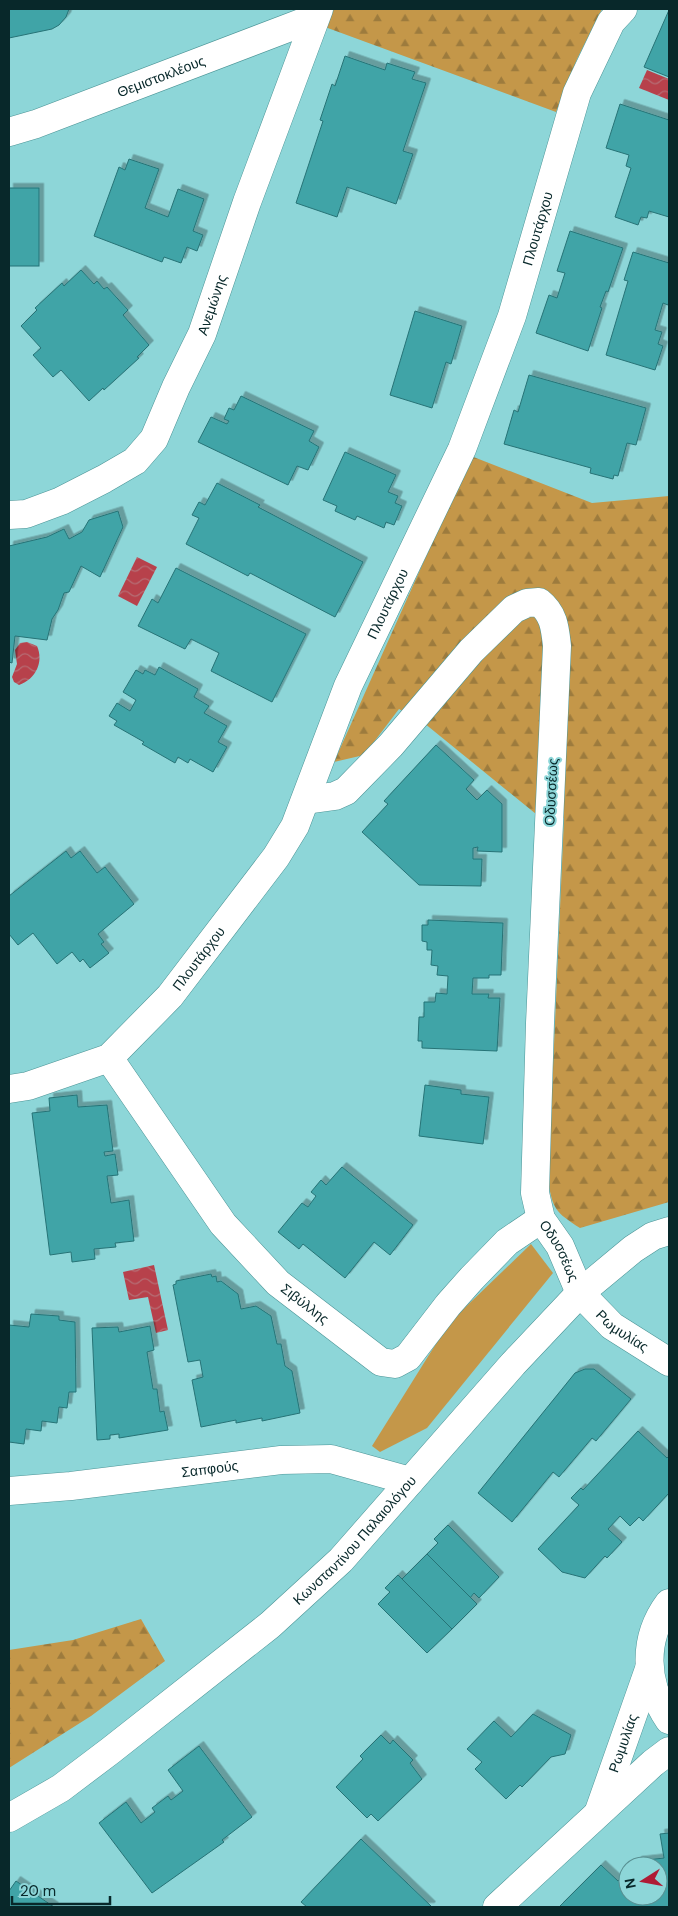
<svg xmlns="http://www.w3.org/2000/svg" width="678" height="1916" font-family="'DM Sans',sans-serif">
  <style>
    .green { fill: #c49749 }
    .forest { fill: url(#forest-firs) }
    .water { fill: url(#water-waves) }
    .building { fill: #3fa4a7; stroke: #277376; filter: url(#shadow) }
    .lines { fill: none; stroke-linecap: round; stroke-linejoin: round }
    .street-casing { stroke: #4b9496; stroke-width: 29 }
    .secondary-casing { stroke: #4b9496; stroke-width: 29 }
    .street { stroke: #fff; stroke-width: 28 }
    .secondary { stroke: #fff; stroke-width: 28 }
    .labels { text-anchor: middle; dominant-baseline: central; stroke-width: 4; stroke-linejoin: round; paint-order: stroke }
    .street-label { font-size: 14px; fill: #08282a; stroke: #8dd6d8 }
  </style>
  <defs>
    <pattern id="forest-firs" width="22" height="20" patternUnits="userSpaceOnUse" patternTransform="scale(1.25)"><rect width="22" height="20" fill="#c49749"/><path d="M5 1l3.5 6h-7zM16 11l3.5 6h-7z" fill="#9d7b3d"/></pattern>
    <pattern id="water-waves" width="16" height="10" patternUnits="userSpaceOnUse" patternTransform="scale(1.25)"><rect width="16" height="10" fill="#b7414b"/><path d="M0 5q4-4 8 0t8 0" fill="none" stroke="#b66d74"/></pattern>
    <filter id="shadow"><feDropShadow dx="4.5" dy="-4.5" stdDeviation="0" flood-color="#0004"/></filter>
  </defs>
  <rect width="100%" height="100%" fill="#8dd6d8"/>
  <polygon class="green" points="531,1244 553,1273 427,1428 380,1452 372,1446 449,1323"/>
  <g class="forest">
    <polygon points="334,9 602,9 577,59 556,112 325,27"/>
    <path d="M 471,456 L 592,503 L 669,496 L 669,1202 L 580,1228 C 555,1212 553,1209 548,1181 L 564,818 L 536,814 L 424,723 L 399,709 L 364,755 L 334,762 Z"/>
    <polygon points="141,1619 165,1661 91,1716 9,1768 9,1650 73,1640"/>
  </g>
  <g class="water">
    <polygon points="647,70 669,79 669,100 639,88"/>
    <polygon points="137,557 157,567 137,606 118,596"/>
    <path d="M 27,642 L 37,646 C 44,662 36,679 19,685 L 14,682 L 12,677 L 17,664 L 15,650 L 20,643 Z"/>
    <polygon points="154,1265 168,1330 156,1333 148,1297 129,1300 123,1272"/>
  </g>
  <g class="building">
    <polygon points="9,9 69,9 66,17 59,25 52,29 9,38"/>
    <polygon points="669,10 669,77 644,67"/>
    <polygon points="345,56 385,70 387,63 415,72 412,79 426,83 403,151 413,154 396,204 347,187 337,217 296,203 323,121 320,120 332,84 335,86"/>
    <polygon points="620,104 669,120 669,217 649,211 647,218 641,217 638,225 615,217 631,168 626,166 629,155 606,148"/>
    <polygon points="129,159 159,169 145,208 168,217 178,189 204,199 193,231 203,235 197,251 187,247 181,263 164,257 162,262 94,236 119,167 125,170"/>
    <rect x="9" y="188" width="30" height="78"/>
    <polygon points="570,231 623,248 608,292 606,291 600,307 602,308 588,351 536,333 549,295 557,298 565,273 557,271"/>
    <polygon points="633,252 669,263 669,301 668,305 663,303 655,330 662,332 658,344 663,346 655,370 606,355 628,281 624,280"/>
    <polygon points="81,270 94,284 97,281 104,289 107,287 128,310 123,315 149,345 137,357 139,358 104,390 103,388 89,401 61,370 53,377 33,355 41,348 21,326 37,310 35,308 62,283 64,286"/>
    <polygon points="415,311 462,326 451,364 446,362 432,408 390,395"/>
    <polygon points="529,375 646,408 636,445 627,443 618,476 614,475 613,479 590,473 591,468 504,444 514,410 518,412"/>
    <polygon points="241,396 314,431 309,441 319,447 308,470 297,466 288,485 198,442 211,417 227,424 229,421 224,419 229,408 234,410"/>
    <polygon points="345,452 396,475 388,492 398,496 395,503 402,506 394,525 386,522 384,528 357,516 355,520 335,511 337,506 323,500"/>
    <polygon points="217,483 260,505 258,507 363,562 335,617 250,573 248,576 186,544 199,518 192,515 199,502 205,505"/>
    <polygon points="118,511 123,527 100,577 81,566 69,592 64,593 58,610 52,619 47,640 15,636 12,663 9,662 9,546 47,537 64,529 69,539 82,532 89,520"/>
    <polygon points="176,568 306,634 272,702 211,671 219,653 191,639 185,649 138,626 152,599 158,603"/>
    <polygon points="159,667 198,689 194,697 209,706 204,713 227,726 218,742 227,747 213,772 190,759 188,763 178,757 175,763 142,744 144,742 114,725 117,721 109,716 117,703 130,711 136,700 123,692 136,670 143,674 145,670 155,675"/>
    <polygon points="436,745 474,780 466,789 477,800 487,790 502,804 502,852 477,851 478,847 473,848 473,859 482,859 481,886 419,885 362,832 388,804 384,801"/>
    <polygon points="66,851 71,858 80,851 97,873 105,867 134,904 98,934 104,942 101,944 109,953 90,968 83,959 80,962 72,952 57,964 33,933 18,945 9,934 9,896"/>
    <polygon points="428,920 503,923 501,975 489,975 489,978 473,978 472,994 489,994 488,998 500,998 497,1051 422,1048 422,1041 418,1041 419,1017 424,1017 424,1002 435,1002 436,993 447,994 448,976 437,975 438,966 431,965 432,950 427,950 427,942 422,941 422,925 428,925"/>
    <polygon points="425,1085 461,1090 461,1094 489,1097 483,1144 419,1136"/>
    <polygon points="77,1095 78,1107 107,1105 113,1151 104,1152 105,1156 115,1154 118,1175 107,1176 111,1203 129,1200 134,1241 115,1243 116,1247 94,1249 95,1259 72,1262 71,1252 50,1255 32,1113 50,1111 49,1098"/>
    <polygon points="342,1167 413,1225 390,1255 374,1242 345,1278 303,1244 299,1249 278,1232 302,1203 308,1207 316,1196 311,1192 321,1180 326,1185"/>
    <polygon points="211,1274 212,1277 216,1276 217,1282 221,1281 238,1294 241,1309 256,1306 271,1316 277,1344 281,1344 285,1366 292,1371 300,1413 262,1421 262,1418 236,1423 236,1420 201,1427 192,1380 203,1377 200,1360 188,1362 173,1285 176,1284 176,1281"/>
    <polygon points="31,1314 59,1316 59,1320 75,1322 76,1392 69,1392 67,1408 59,1407 57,1423 42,1421 41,1431 26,1429 24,1444 9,1442 9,1325 29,1327"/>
    <polygon points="150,1326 154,1350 147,1352 153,1389 157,1389 160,1412 164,1411 168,1430 119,1438 119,1434 110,1435 110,1439 97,1440 92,1328 118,1327 119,1332"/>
    <polygon points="585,1369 594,1369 631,1399 596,1441 592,1438 559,1477 553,1472 512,1522 478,1493 575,1373"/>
    <polygon points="638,1431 667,1458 669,1456 669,1493 643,1521 639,1517 630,1526 620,1516 608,1529 622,1542 607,1558 605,1556 585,1578 562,1572 538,1549 579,1505 571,1498 581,1488 583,1490"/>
    <polygon points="448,1525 499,1577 479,1598 474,1593 470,1598 427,1554 438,1543 434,1539"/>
    <polygon points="427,1554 477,1604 452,1629 402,1579"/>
    <polygon points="398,1575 452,1629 427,1653 378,1604 390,1592 385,1588"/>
    <polygon points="533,1714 571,1735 565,1754 551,1757 522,1787 520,1785 506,1799 475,1769 482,1762 467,1749 494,1721 511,1737"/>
    <polygon points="381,1735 390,1744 393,1740 413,1760 410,1763 422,1779 378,1821 371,1814 367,1818 336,1787 363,1759 360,1756"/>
    <polygon points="199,1746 252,1817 222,1840 224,1842 152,1893 99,1823 126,1802 141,1823 155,1812 152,1808 168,1796 171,1800 183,1791 168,1770"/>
    <polygon points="669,1833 669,1907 559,1907 601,1865 618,1881 628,1871 628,1896 658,1896 658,1866 632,1866 637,1861 664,1858 660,1834"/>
    <polygon points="361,1839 431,1906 430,1907 307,1907 301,1902"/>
    <polygon points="16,1881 54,1907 9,1907 9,1891"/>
  </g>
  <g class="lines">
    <g class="street-casing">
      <g id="street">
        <path id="s1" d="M 9,132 L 36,124 L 314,18"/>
        <path id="s2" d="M 9,515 L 26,514 L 61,501 L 104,479 L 135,461 L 154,439 L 176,387 L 202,334 L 247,202 L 319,9"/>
        <path id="s3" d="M 306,800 L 335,796 L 346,791 L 391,745 L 471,651 L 514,609 L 527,603 L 539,602 C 554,614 555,628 557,646 L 540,1023 L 535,1193 L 541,1219 L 560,1246 L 580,1293 L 612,1326 L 669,1362"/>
        <path id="s4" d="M 109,1058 L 223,1224 L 278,1283 L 381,1362 L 395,1364 L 408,1357 L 448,1305 L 472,1278 L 507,1242 L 541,1219"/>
        <path id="s5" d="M 9,1089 L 28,1086 L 109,1058 L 170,996 L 276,857 L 295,826 L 348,686 L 462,449 L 512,316 L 577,93 L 611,22 L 623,9"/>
        <path id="s6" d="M 9,1491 L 71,1486 L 281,1460 L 331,1459 L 410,1481"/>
        <path d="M 669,1603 C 642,1639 644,1683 669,1720"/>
        <path id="s7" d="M 599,1811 L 649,1669"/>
        <polyline points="497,1907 653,1763 669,1751"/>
      </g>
    </g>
    <g class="secondary-casing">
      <g id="secondary">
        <path id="s8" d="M 9,1818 L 61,1788 L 110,1751 L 270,1625 L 341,1560 L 513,1364 L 580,1293 L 633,1249 L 653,1236 L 669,1231"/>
      </g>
    </g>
    <use href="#street" class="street"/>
    <use href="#secondary" class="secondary"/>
  </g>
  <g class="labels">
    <g class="street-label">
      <text stroke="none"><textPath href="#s1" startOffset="162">Θεμιστοκλέους</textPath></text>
      <text stroke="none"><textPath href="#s5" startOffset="1049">Πλουτάρχου</textPath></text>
      <text stroke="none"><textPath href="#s2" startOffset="314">Ανεμώνης</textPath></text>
      <text stroke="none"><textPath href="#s5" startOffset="644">Πλουτάρχου</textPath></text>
      <text transform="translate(551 792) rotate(-87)">Οδυσσέως</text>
      <text stroke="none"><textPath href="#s5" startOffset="239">Πλουτάρχου</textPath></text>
      <text stroke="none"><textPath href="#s3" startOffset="976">Οδυσσέως</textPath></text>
      <text stroke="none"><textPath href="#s4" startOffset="316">Σιβύλλης</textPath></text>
      <text stroke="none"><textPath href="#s3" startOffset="1080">Ρωμυλίας</textPath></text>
      <text stroke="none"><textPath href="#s6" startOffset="202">Σαπφούς</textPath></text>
      <text stroke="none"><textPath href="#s8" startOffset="445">Κωνσταντίνου Παλαιολόγου</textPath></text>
      <text stroke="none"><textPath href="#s7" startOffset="72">Ρωμυλίας</textPath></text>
    </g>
  </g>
  <rect width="678" height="1916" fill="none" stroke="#08282a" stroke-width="20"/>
  <g transform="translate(643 1881) rotate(259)"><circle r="24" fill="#8dd6d8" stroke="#589092"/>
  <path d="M0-4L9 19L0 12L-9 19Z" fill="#af1b35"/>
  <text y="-8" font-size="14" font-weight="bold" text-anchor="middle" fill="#08282a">N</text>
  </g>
  <path d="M12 1896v8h98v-8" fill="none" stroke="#08282a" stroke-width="2.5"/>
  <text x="20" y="1896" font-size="15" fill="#08282a" stroke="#8dd6d8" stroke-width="4" paint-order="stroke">20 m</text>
</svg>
